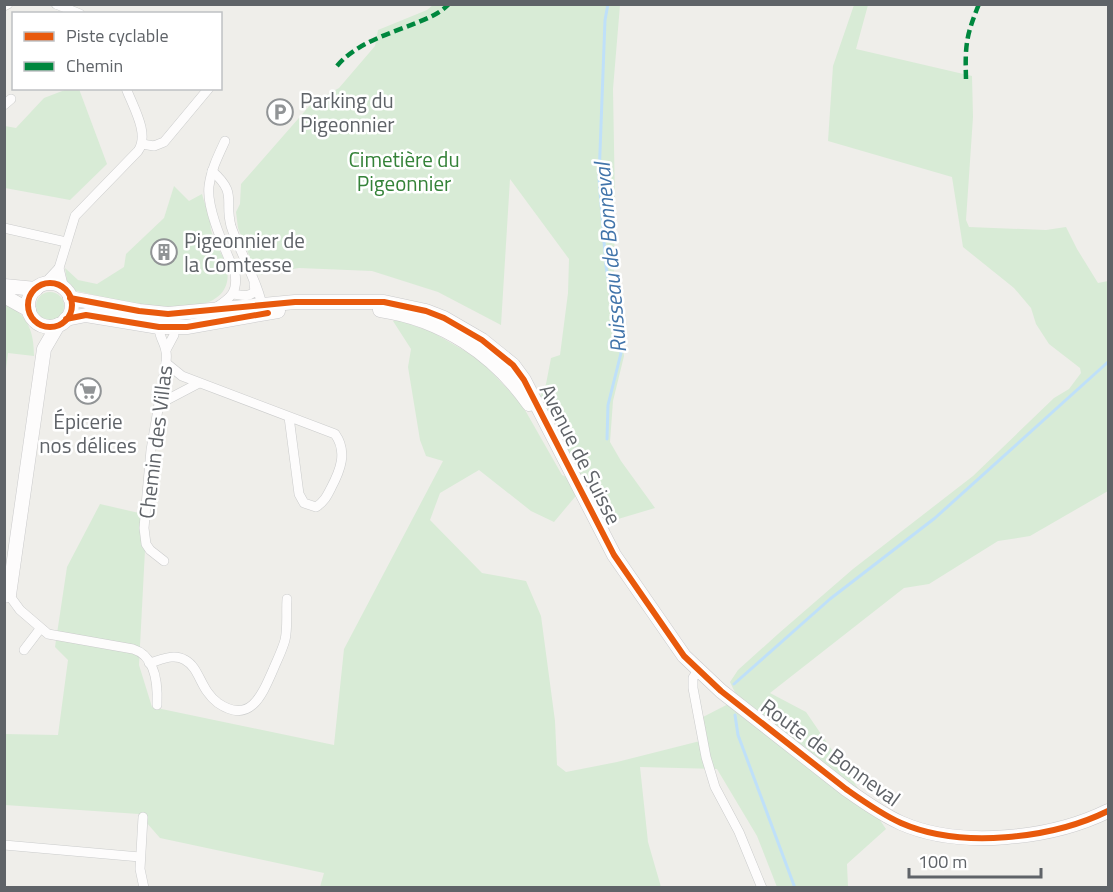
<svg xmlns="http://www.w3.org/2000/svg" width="1113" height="892" font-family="'Titillium Web',sans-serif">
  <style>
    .green { fill: #d8ebd6 }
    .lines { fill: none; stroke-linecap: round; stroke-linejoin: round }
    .stream { stroke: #bfe0f9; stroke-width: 3 }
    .street-casing { stroke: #cbcccc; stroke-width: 10 }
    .secondary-casing { stroke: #cacacb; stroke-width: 15 }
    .street { stroke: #fdfcfc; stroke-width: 9 }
    .secondary { stroke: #fdfcfc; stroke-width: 14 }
    .quiet { stroke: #00873e; stroke-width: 4.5; stroke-dasharray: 9 4.5; stroke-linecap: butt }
    .cycleway-casing { stroke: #fff; stroke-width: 10 }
    .cycleway { stroke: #e8590c; stroke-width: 6 }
    .labels { text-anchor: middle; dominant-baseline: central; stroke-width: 5; stroke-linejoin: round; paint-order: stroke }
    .poi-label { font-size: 21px; fill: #5f6368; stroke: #fff; text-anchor: start }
    .park-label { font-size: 21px; fill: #348238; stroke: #fff }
    .street-label { font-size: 21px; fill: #5f6368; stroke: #fff }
    .water-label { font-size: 22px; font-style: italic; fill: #4174aa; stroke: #fff }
  </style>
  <rect width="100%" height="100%" fill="#efeeea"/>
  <g class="green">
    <polygon points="433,5 620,5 613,89 615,203 614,280 624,356 613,401 610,442 621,461 655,508 608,522 585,485 554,522 531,511 479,470 440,493 430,520 482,573 526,581 541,616 555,721 557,765 566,772 617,762 704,740 703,717 738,699 730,682 738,670 778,634 853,569 973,476 1054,398 1069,389 1081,373 1080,368 1049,344 1036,324 1031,308 1014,288 963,247 952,177 828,141 833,66 854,5 868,5 856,49 972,76 973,117 966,220 969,227 1046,230 1066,227 1077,249 1098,283 1108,281 1108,491 1030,536 998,541 929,584 904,588 770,693 806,712 886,829 847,864 848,887 777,887 757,836 717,769 640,767 648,842 661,887 320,887 324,873 160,838 139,814 5,805 4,734 58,735 68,660 55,647 67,567 100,504 139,513 145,550 139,665 152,707 334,745 344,649 443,461 426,456 420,440 408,367 411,349 393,321 398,320 432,332 479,359 521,403 562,475 584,484 552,416 540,397 546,384 551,358 560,355 568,293 569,259 510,179 501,325 438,292 372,271 299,268 257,275 238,228 236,212 240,204 241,184 312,103 339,88 375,46 378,30 427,10"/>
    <polygon points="70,88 79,89 107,164 70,200 5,188 5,126 16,128 44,98"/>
    <path d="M 174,186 L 189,201 L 202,194 C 204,203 209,212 210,220 C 211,225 210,225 211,230 C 215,246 231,264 227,282 C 216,329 104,297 73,290 L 67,281 L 65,268 L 78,280 L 97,284 L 124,267 L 126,254 L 164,218 Z"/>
    <circle cx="50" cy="306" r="14"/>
    <path d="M 5,303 C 27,315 34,330 34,356 L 8,353 L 5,376 Z"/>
  </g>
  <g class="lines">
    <g class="stream">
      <polyline points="607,439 608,405 621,353 606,266 599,178 605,20 608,4"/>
      <polyline points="734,684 830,599 935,518 1108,362"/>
      <polyline points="735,715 738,735 795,888"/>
    </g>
    <g class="street-casing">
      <g id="street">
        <polyline points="56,4 80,14"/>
        <polyline points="4,6 8,4"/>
        <polyline points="4,105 11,99"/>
        <polyline points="142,144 154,146 164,142 209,88"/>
        <path d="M 212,171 C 238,194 224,200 231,226 C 237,246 263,293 262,309"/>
        <polyline points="4,228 66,242"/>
        <polyline points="44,284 59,268"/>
        <path d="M 64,289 L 59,268 L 75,216 L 138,151 C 150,134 133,107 126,88"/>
        <path d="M 233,294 C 241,295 249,298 255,291 L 254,284"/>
        <path d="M 215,308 C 231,298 238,292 235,273 C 226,251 206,209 209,186 C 211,170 218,156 225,141"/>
        <path d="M 162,322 C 155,333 165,341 166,352 C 167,356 166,360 166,363 L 151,450 L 144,528 L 146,544 L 150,550 L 164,561"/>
        <polyline points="166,350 174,335 172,322"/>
        <path d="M 166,363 L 182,376 L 335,434 C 348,452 340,471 331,488 C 327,496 324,502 316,507 L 304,503 L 299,494 L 289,417"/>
        <polyline points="159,404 199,383"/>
        <path d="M 9,595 L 20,610 L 48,634 L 133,649 C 156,656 158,684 157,705"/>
        <polyline points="24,650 40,629"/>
        <path d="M 149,663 C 161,660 174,653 185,660 C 200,668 200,690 218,703 C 250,725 262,695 273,670 C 277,660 282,651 285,640 C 288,627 286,612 287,599"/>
        <polyline points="698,670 693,678 693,688 706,757 715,787 739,832 762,888"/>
        <polyline points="143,817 140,869 144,888"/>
        <polyline points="4,845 140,857"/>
      </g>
    </g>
    <g class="secondary-casing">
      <g id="secondary">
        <circle cx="50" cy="305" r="22"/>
        <polyline points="4,286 36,289"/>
        <polyline points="4,296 29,310"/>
        <path d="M 70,298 L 139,311 L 168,314 L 295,302 L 384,302 L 426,311 L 444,318 L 482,340 L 513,365 L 524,380 L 614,555 L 684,656 L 721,691 L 846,789 C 863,801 881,814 901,823 C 960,849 1051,839 1108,811"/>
        <path d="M 380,310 C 442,319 494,354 529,404"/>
        <polyline points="66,319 86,315 159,327 187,327 278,311"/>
        <polyline points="4,596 9,595 44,349 58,325"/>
      </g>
    </g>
    <use href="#street" class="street"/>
    <use href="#secondary" class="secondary"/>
    <g class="quiet">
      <path d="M 337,66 C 356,43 389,34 416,23 C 428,18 439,14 449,4"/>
      <path d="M 966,79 C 965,45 966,36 979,4"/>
    </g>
    <g class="cycleway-casing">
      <g id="cycleway">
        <circle cx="50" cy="305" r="22"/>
        <path d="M 70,298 L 139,311 L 168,314 L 295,302 L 384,302 L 426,311 L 444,318 L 482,340 L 513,365 L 524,380 L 614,555 L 684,656 L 721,691 L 846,789 C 863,801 881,814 901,823 C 960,849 1051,839 1108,811"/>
        <polyline points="66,319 86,315 159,327 187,327 268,313"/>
      </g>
    </g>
    <use href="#cycleway" class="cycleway"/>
  </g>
  <defs>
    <g id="parking-ring" transform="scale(1.35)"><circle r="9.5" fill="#fff" stroke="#919496" stroke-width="1.5"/><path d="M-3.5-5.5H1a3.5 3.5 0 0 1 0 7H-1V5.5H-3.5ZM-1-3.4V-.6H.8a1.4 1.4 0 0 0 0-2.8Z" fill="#919496"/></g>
    <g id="building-ring" transform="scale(1.35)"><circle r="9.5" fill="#fff" stroke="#919496" stroke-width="1.5"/><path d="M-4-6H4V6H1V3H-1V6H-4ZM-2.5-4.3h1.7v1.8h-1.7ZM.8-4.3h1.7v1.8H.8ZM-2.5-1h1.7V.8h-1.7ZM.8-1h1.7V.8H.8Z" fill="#919496"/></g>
    <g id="supermarket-ring" transform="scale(1.35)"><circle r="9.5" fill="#fff" stroke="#919496" stroke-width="1.5"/><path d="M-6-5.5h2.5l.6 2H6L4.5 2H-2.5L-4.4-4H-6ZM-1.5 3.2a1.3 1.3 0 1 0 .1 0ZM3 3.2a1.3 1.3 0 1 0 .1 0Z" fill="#919496"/></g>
  </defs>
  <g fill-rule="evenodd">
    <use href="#parking-ring" x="280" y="112"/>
    <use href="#building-ring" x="164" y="252"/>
    <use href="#supermarket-ring" x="88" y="391"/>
  </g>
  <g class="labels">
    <g class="poi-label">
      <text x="300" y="100">Parking du<tspan x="300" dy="24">Pigeonnier</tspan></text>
      <text x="184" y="240">Pigeonnier de<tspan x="184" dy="24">la Comtesse</tspan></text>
      <text x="88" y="421" text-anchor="middle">Épicerie<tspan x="88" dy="24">nos délices</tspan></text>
    </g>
    <g class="park-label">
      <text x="404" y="159">Cimetière du<tspan x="404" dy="24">Pigeonnier</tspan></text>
    </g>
    <g class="street-label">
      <text transform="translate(155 442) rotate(-83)">Chemin des Villas</text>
      <text transform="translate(581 454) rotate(63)">Avenue de Suisse</text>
      <text transform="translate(831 752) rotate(36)">Route de Bonneval</text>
    </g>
    <g class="water-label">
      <text transform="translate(610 258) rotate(-95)">Ruisseau de Bonneval</text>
    </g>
  </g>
  <rect width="1113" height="892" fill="none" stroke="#5f6368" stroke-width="12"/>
  <rect x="12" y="12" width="210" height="78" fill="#ffffff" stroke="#bfc1c3" stroke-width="1.5"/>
  <rect x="24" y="32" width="30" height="9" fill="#e8590c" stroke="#bfc1c3" stroke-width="1.5"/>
  <text x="66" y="42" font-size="18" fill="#5f6368">Piste cyclable</text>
  <rect x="24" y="62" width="30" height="9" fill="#00873e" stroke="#bfc1c3" stroke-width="1.5"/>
  <text x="66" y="72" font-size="18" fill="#5f6368">Chemin</text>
  <path d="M909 868v9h132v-9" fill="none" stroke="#5f6368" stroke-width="3"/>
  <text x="918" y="868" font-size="18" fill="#5f6368" stroke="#ffffff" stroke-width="4.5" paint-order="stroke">100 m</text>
</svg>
